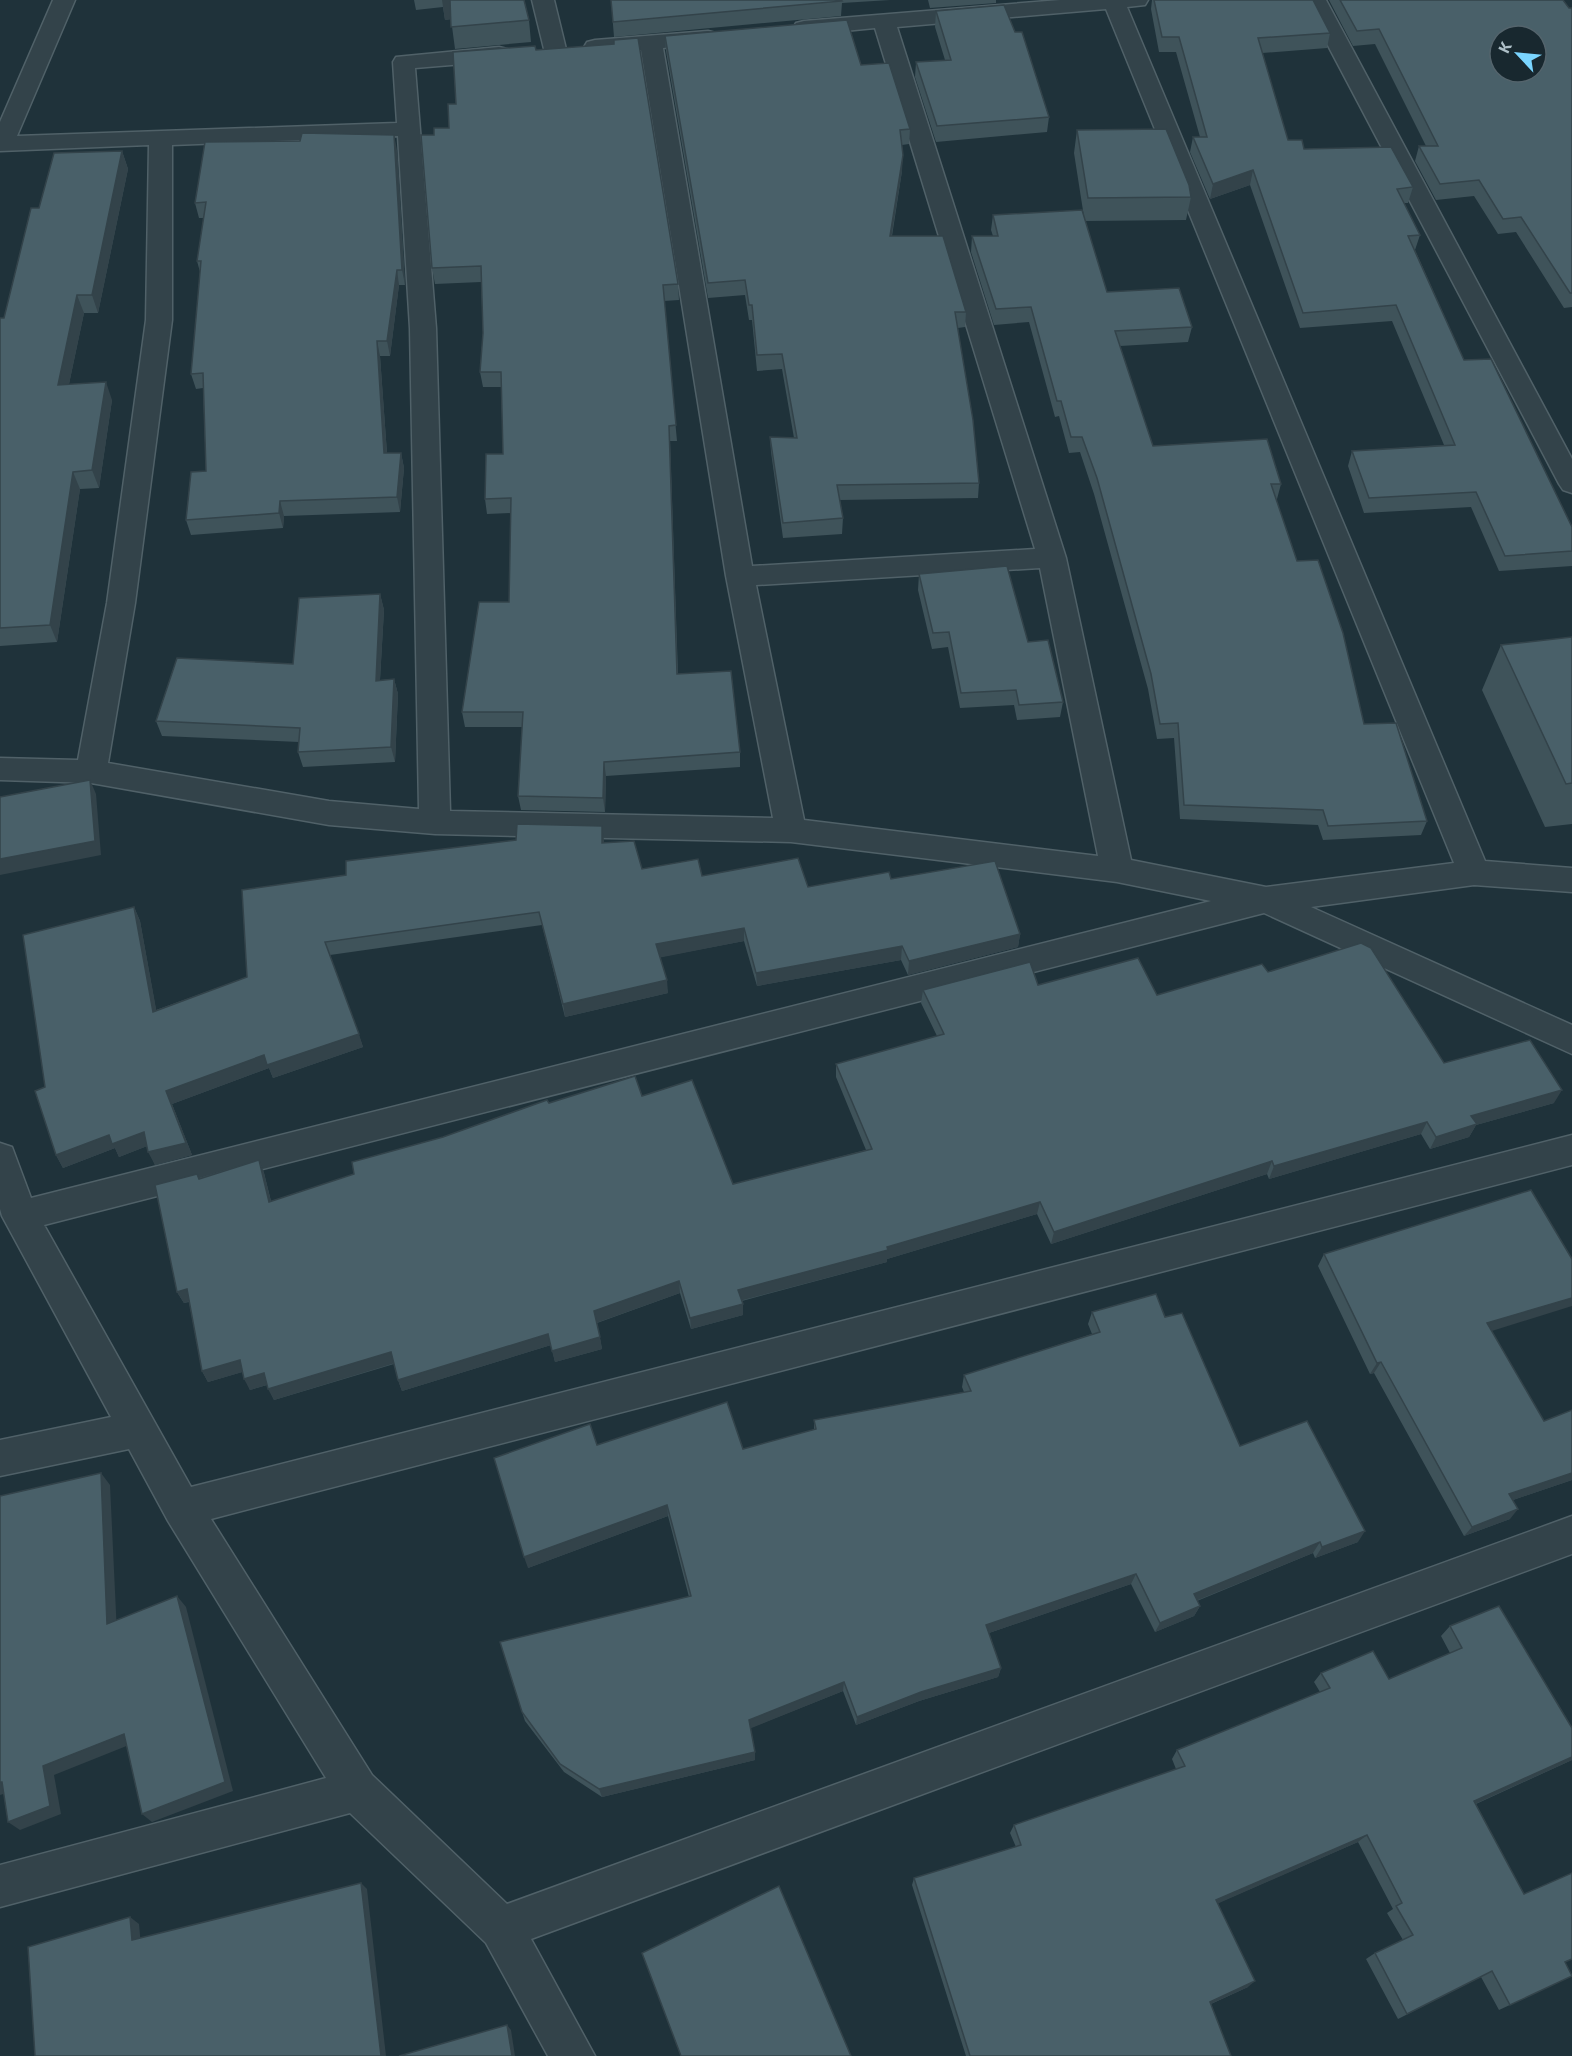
<svg xmlns="http://www.w3.org/2000/svg" width="1572" height="2056" font-family="'Exo 2',sans-serif">
  <style>
    .lines { fill: none; stroke-linecap: round; stroke-linejoin: round }
    .minor-casing { stroke: #506168; stroke-width: 3 }
    .minor { fill: #33434a; fill-rule: evenodd }
    .wall { fill: #3f535a }
    .shaded-wall { fill: #33434a }
    .building { fill: #496069; stroke: #33434a; stroke-width: 1.5; fill-rule: evenodd }
  </style>
  <rect width="100%" height="100%" fill="#1f323a"/>
  <g class="lines">
    <g class="minor-casing">
      <g id="minor">
        <path d="M 53,0 L 75,0 L 17,136 L 397,123 L 393,62 L 396,57 L 499,47 L 507,49 L 510,54 L 507,59 L 499,61 L 415,68 L 436,328 L 450,811 L 773,818 L 726,576 L 641,50 L 595,54 L 587,52 L 584,47 L 587,42 L 595,40 L 708,31 L 716,33 L 719,38 L 716,43 L 663,48 L 752,566 L 1035,549 L 875,28 L 804,35 L 796,33 L 793,28 L 796,23 L 804,21 L 1060,0 L 1148,0 L 1145,5 L 1127,7 L 1485,861 L 1572,868 L 1572,892 L 1474,885 L 1311,907 L 1572,1025 L 1572,1054 L 1264,913 L 44,1225 L 191,1487 L 1572,1135 L 1572,1165 L 211,1519 L 372,1775 L 507,1904 L 1572,1516 L 1572,1554 L 531,1939 L 595,2056 L 548,2056 L 486,1943 L 350,1813 L 0,1907 L 0,1865 L 326,1778 L 168,1521 L 129,1449 L 0,1476 L 0,1440 L 111,1417 L 2,1216 L 0,1209 L 0,1143 L 12,1147 L 31,1198 L 1211,901 L 1117,882 L 791,842 L 435,834 L 329,825 L 91,783 L 0,780 L 0,758 L 78,760 L 107,603 L 146,320 L 149,145 L 0,151 L 0,122 ZM 1106,9 L 1454,863 L 1266,887 L 1131,860 L 1066,558 L 897,27 ZM 398,136 L 410,328 L 419,809 L 329,801 L 108,763 L 135,603 L 172,320 L 172,145 ZM 1040,568 L 1098,856 L 804,820 L 756,585 Z"/>
        <polygon points="532,0 554,0 566,49 563,54 547,54 544,49"/>
        <polygon points="1304,0 1326,0 1572,459 1572,493 1563,490 1559,484"/>
      </g>
    </g>
    <use href="#minor" class="minor"/>
  </g>
  <g class="wall">
    <polygon points="414,0 524,0 529,20 531,42 455,49 451,19 445,20 443,7 416,10"/>
    <polygon points="611,0 890,0 842,3 841,16 614,37"/>
    <polygon points="928,0 996,0 996,3 930,8"/>
    <polygon points="1152,0 1313,0 1330,33 1327,48 1262,53 1288,140 1304,149 1413,187 1408,203 1404,203 1420,235 1415,250 1464,360 1572,527 1572,566 1499,571 1471,507 1364,513 1348,466 1352,451 1444,445 1392,321 1300,328 1250,185 1210,199 1190,152 1193,137 1200,137 1176,52 1159,52 1151,9"/>
    <polygon points="1329,0 1563,0 1569,8 1572,8 1572,307 1564,308 1516,232 1498,234 1474,196 1436,200 1415,161 1419,146 1426,146 1375,44 1353,46"/>
    <polygon points="936,11 1049,117 1047,132 936,142 915,77 916,62 945,60 935,27"/>
    <polygon points="665,36 861,65 910,129 909,144 902,145 902,171 892,236 966,312 965,327 958,328 979,483 978,498 840,500 843,518 842,534 783,538 771,452 770,437 794,438 782,369 757,371 752,320 749,320 745,295 708,298 666,51"/>
    <polygon points="536,50 678,284 679,300 664,301 677,441 670,441 678,674 740,752 740,767 606,776 605,812 521,810 518,796 522,727 465,727 462,712 509,602 511,513 487,514 485,499 503,454 501,387 483,387 480,372 483,333 481,282 435,284 432,268 434,135 449,128 456,104"/>
    <polygon points="1077,130 1191,197 1186,220 1085,221 1107,292 1192,327 1188,342 1120,346 1153,446 1281,484 1277,499 1276,499 1297,561 1364,724 1427,821 1421,835 1323,840 1318,825 1180,819 1174,738 1157,739 1148,689 1094,494 1080,452 1069,453 1059,416 1055,417 1029,322 994,325 971,252 972,236 993,236 991,230 993,215 1084,217 1074,153"/>
    <polygon points="397,150 405,285 399,285 390,356 380,356 387,453 401,453 404,468 400,512 284,516 283,528 191,535 186,520 206,471 203,388 196,389 191,374 200,272 197,261 204,218 199,218 195,203"/>
    <polygon points="122,151 128,169 98,313 84,313 69,384 112,400 99,488 80,489 57,642 0,646 0,318 4,318"/>
    <polygon points="919,574 1028,642 1063,702 1060,717 1017,720 1014,705 960,708 948,647 932,649 918,590"/>
    <polygon points="380,594 384,610 380,680 394,679 398,694 395,762 303,767 298,752 299,742 162,736 156,721 293,664"/>
    <polygon points="1572,637 1572,824 1545,827 1482,690 1501,645"/>
    <polygon points="604,840 604,843 642,869 808,887 891,879 1020,934 1018,947 908,975 901,960 757,986 744,941 660,957 668,993 565,1017 542,925 330,955 363,1047 273,1078 269,1068 172,1104 192,1155 155,1165 147,1146 119,1157 115,1148 63,1168 56,1155 45,1087 134,907 140,921 156,1010 247,977 242,890"/>
    <polygon points="1268,972 1444,1063 1554,1103 1476,1125 1469,1137 1430,1149 1421,1134 1269,1179 1267,1174 1051,1244 1037,1214 887,1259 887,1262 742,1301 743,1315 691,1329 680,1293 597,1323 602,1349 555,1362 551,1345 402,1391 398,1380 394,1364 274,1400 267,1385 250,1390 242,1372 208,1382 202,1371 189,1302 184,1303 177,1292 199,1178 259,1160 264,1173 271,1201 354,1174 443,1137 549,1103 642,1096 733,1184 866,1150 836,1077 836,1064 937,1036 921,1003 923,990 1038,985 1157,995"/>
    <polygon points="1324,1254 1544,1421 1572,1410 1572,1480 1513,1500 1510,1519 1464,1536 1374,1373 1370,1374 1318,1266"/>
    <polygon points="1092,1312 1165,1317 1240,1446 1358,1542 1315,1558 1313,1553 1197,1601 1200,1606 1194,1616 1155,1632 1131,1584 989,1633 1001,1668 998,1677 919,1701 856,1725 843,1691 750,1728 755,1752 755,1760 602,1797 564,1772 525,1721 522,1712 689,1597 668,1516 528,1568 597,1445 743,1449 814,1430 814,1420 964,1392 962,1387 964,1375 1092,1334 1088,1324"/>
    <polygon points="1450,1626 1572,1728 1572,1760 1476,1804 1524,1894 1572,1976 1499,2010 1481,1977 1398,2019 1366,1959 1375,1953 1403,1940 1387,1913 1393,1909 1358,1842 1218,1903 1248,1987 1211,2004 1231,2056 966,2056 912,1885 914,1878 1016,1847 1010,1833 1014,1825 1176,1769 1172,1759 1177,1750 1320,1692 1314,1682 1321,1673 1389,1679 1450,1653 1441,1636"/>
  </g>
  <g class="shaded-wall">
    <polygon points="442,0 451,0 453,19 445,20"/>
    <polygon points="394,135 397,150 405,285 402,270"/>
    <polygon points="122,151 128,169 98,313 92,295"/>
    <polygon points="903,155 902,171 889,251 890,236"/>
    <polygon points="1253,170 1250,185 1210,199 1213,184"/>
    <polygon points="397,270 399,285 390,356 387,341"/>
    <polygon points="77,295 84,313 65,403 58,385"/>
    <polygon points="377,341 380,356 388,468 384,453"/>
    <polygon points="106,382 112,400 99,488 92,470"/>
    <polygon points="401,453 404,468 400,512 397,497"/>
    <polygon points="73,472 80,489 57,642 50,625"/>
    <polygon points="280,501 284,516 283,528 279,513"/>
    <polygon points="380,594 384,610 379,696 376,681"/>
    <polygon points="394,679 398,694 395,762 391,747"/>
    <polygon points="604,762 606,776 605,812 603,798"/>
    <polygon points="90,780 96,794 101,855 0,875 0,859"/>
    <polygon points="602,826 604,840 603,857 602,843"/>
    <polygon points="134,907 140,921 159,1025 153,1012"/>
    <polygon points="744,928 744,941 658,958 656,944"/>
    <polygon points="1020,934 1018,947 908,975 909,961"/>
    <polygon points="902,946 901,960 757,986 756,973"/>
    <polygon points="667,980 668,993 565,1017 563,1004"/>
    <polygon points="359,1034 363,1047 273,1078 269,1068 172,1104 192,1155 155,1165 148,1152 166,1091 264,1055"/>
    <polygon points="1562,1090 1554,1103 1476,1125 1469,1137 1430,1149 1436,1137 1471,1116"/>
    <polygon points="1427,1122 1421,1134 1269,1179 1274,1166"/>
    <polygon points="144,1132 150,1145 119,1157 115,1148 63,1168 56,1155 109,1135"/>
    <polygon points="259,1160 264,1173 274,1214 269,1202"/>
    <polygon points="1272,1161 1267,1174 1051,1244 1054,1232"/>
    <polygon points="1040,1202 1037,1214 887,1259 887,1262 739,1301 738,1290 887,1247"/>
    <polygon points="679,1281 680,1293 596,1323 594,1311"/>
    <polygon points="187,1289 193,1300 184,1303 177,1292"/>
    <polygon points="1572,1298 1572,1306 1479,1335 1487,1323"/>
    <polygon points="743,1304 743,1315 691,1329 690,1318"/>
    <polygon points="548,1334 551,1345 402,1391 398,1380"/>
    <polygon points="600,1337 602,1349 555,1362 552,1351"/>
    <polygon points="391,1352 395,1363 274,1400 268,1389"/>
    <polygon points="240,1360 246,1371 208,1382 202,1371"/>
    <polygon points="1381,1362 1374,1373 1370,1374 1377,1363"/>
    <polygon points="264,1373 270,1384 250,1390 244,1379"/>
    <polygon points="101,1473 110,1485 117,1634 107,1624"/>
    <polygon points="1572,1473 1572,1480 1501,1504 1509,1494"/>
    <polygon points="667,1505 668,1516 528,1568 524,1557"/>
    <polygon points="1518,1509 1510,1519 1464,1536 1472,1527"/>
    <polygon points="1365,1531 1358,1542 1315,1558 1322,1547"/>
    <polygon points="1320,1542 1313,1553 1188,1604 1194,1594"/>
    <polygon points="1136,1574 1131,1584 983,1635 986,1625"/>
    <polygon points="177,1596 186,1607 233,1791 152,1822 142,1814"/>
    <polygon points="1200,1606 1194,1616 1155,1632 1160,1623"/>
    <polygon points="1001,1668 998,1677 919,1701 856,1725 857,1717 921,1692"/>
    <polygon points="844,1682 843,1691 749,1729 749,1720"/>
    <polygon points="124,1734 134,1743 54,1775 61,1814 20,1830 8,1822 43,1766"/>
    <polygon points="755,1752 755,1760 602,1797 599,1789"/>
    <polygon points="1572,1757 1572,1760 1464,1809 1474,1801"/>
    <polygon points="0,1782 2,1782 13,1791 0,1795"/>
    <polygon points="1367,1835 1358,1842 1210,1907 1216,1900"/>
    <polygon points="361,1883 367,1889 386,2056 381,2056"/>
    <polygon points="130,1917 139,1924 141,1946 132,1940"/>
    <polygon points="1255,1981 1248,1987 1204,2007 1210,2002"/>
    <polygon points="507,2025 511,2030 515,2056 512,2056"/>
  </g>
  <g class="building">
    <polygon points="450,0 524,0 529,20 451,27"/>
    <polygon points="611,0 841,0 842,1 613,22"/>
    <polygon points="1154,0 1313,0 1330,33 1258,38 1288,140 1302,140 1304,149 1391,147 1413,187 1397,189 1420,235 1408,236 1464,360 1491,359 1572,527 1572,551 1505,556 1476,492 1369,498 1352,451 1455,445 1396,305 1303,313 1253,170 1213,184 1193,137 1207,137 1179,37 1162,37"/>
    <path d="M 1340,0 L 1563,0 L 1569,8 L 1572,8 L 1572,293 L 1570,293 L 1521,217 L 1503,219 L 1479,180 L 1440,184 L 1419,146 L 1438,146 L 1379,29 L 1357,31 ZM 1500,36 L 1536,36 L 1536,72 L 1500,72 Z"/>
    <polygon points="1004,5 1015,32 1022,32 1049,117 937,126 916,62 951,60 936,11"/>
    <polygon points="847,20 861,65 889,63 910,129 900,130 903,155 890,236 943,236 966,312 955,312 973,420 979,483 837,485 843,518 783,523 770,437 797,438 782,354 757,355 752,305 749,305 745,280 708,283 665,36"/>
    <polygon points="638,38 678,284 663,285 676,425 669,426 677,674 731,671 740,752 604,762 603,798 518,796 523,712 462,712 479,602 509,602 511,498 485,499 486,454 503,454 501,372 480,372 483,333 481,266 432,268 421,135 434,135 434,128 449,128 448,104 456,104 453,52 535,46 536,50 614,44 614,40"/>
    <polygon points="1166,129 1189,185 1191,197 1088,198 1077,130"/>
    <polygon points="302,133 394,135 402,270 397,270 387,341 377,341 384,453 401,453 397,497 280,501 279,513 186,520 191,472 206,471 203,373 191,374 201,261 197,261 206,202 195,203 205,142 300,141"/>
    <polygon points="122,151 92,295 77,295 58,385 106,382 92,470 73,472 50,625 0,628 0,318 4,318 31,208 39,208 54,153"/>
    <polygon points="1082,210 1107,292 1179,288 1192,327 1115,331 1153,446 1267,439 1281,484 1271,484 1297,561 1318,560 1343,633 1364,724 1396,723 1427,821 1328,826 1323,810 1184,805 1178,723 1160,724 1151,674 1097,478 1082,437 1071,437 1061,401 1057,401 1031,307 996,309 972,236 998,236 993,215"/>
    <polygon points="1007,566 1028,642 1048,640 1063,702 1019,705 1016,690 961,693 949,632 933,633 919,574"/>
    <polygon points="380,594 376,681 394,679 391,747 298,752 300,728 156,721 177,658 293,664 299,598"/>
    <polygon points="1572,637 1572,783 1566,784 1501,645"/>
    <polygon points="90,780 95,841 0,859 0,797"/>
    <polygon points="517,824 602,826 602,843 634,841 642,869 698,859 702,876 798,858 808,887 889,872 891,879 995,861 1020,934 909,961 902,946 756,973 744,928 656,944 667,980 563,1004 539,912 325,942 359,1034 267,1065 264,1055 166,1091 186,1143 148,1152 144,1132 112,1144 109,1135 56,1155 35,1091 45,1087 23,935 134,907 153,1012 247,977 242,890 346,875 346,861 516,840"/>
    <polygon points="1361,943 1371,948 1444,1063 1530,1040 1562,1090 1471,1116 1477,1124 1436,1137 1427,1122 1274,1166 1272,1161 1054,1232 1040,1202 887,1247 888,1250 738,1290 743,1304 690,1318 679,1281 594,1311 600,1337 552,1351 548,1334 398,1380 391,1352 268,1389 264,1373 244,1379 240,1360 202,1371 187,1289 177,1292 155,1185 197,1174 199,1179 259,1160 269,1202 354,1174 352,1162 443,1137 547,1100 549,1103 635,1076 642,1096 692,1080 733,1184 872,1149 836,1064 944,1034 923,990 1030,962 1038,985 1138,958 1157,995 1262,964 1268,972"/>
    <polygon points="1531,1190 1572,1259 1572,1298 1487,1323 1544,1421 1572,1410 1572,1473 1509,1494 1518,1509 1472,1527 1381,1362 1377,1363 1324,1254"/>
    <polygon points="1156,1294 1165,1317 1182,1313 1240,1446 1307,1421 1365,1531 1322,1547 1320,1542 1194,1594 1200,1606 1160,1623 1136,1574 986,1625 1001,1668 921,1692 857,1717 844,1682 749,1720 755,1752 599,1789 560,1764 522,1712 500,1642 691,1596 667,1505 524,1557 494,1458 590,1424 597,1445 727,1402 743,1449 816,1429 814,1420 971,1391 964,1375 1100,1332 1092,1312"/>
    <polygon points="101,1473 107,1624 177,1596 225,1782 142,1814 124,1734 43,1766 50,1806 8,1822 2,1782 0,1782 0,1496"/>
    <polygon points="1499,1606 1572,1728 1572,1757 1474,1801 1524,1894 1572,1873 1572,1959 1565,1962 1572,1976 1510,2005 1492,1971 1407,2014 1375,1953 1413,1935 1396,1906 1402,1903 1367,1835 1216,1900 1255,1981 1210,2002 1231,2056 970,2056 914,1878 1021,1845 1014,1825 1185,1766 1177,1750 1330,1688 1321,1673 1373,1651 1389,1679 1462,1648 1450,1626"/>
    <polygon points="361,1883 381,2056 35,2056 28,1947 130,1917 132,1940"/>
    <polygon points="779,1886 851,2056 681,2056 642,1953"/>
    <polygon points="507,2025 512,2056 399,2056"/>
  </g>
  <g transform="translate(1518 54) rotate(296)"><circle r="28" fill="#18282f" stroke="#54646c" stroke-width="1.5"/>
  <path d="M0-4.5L10 22L0 15L-10 22Z" fill="#7ad5ff"/>
  <text y="-9" font-size="16" font-weight="bold" text-anchor="middle" fill="#adbfc7">K</text>
  </g>
</svg>
